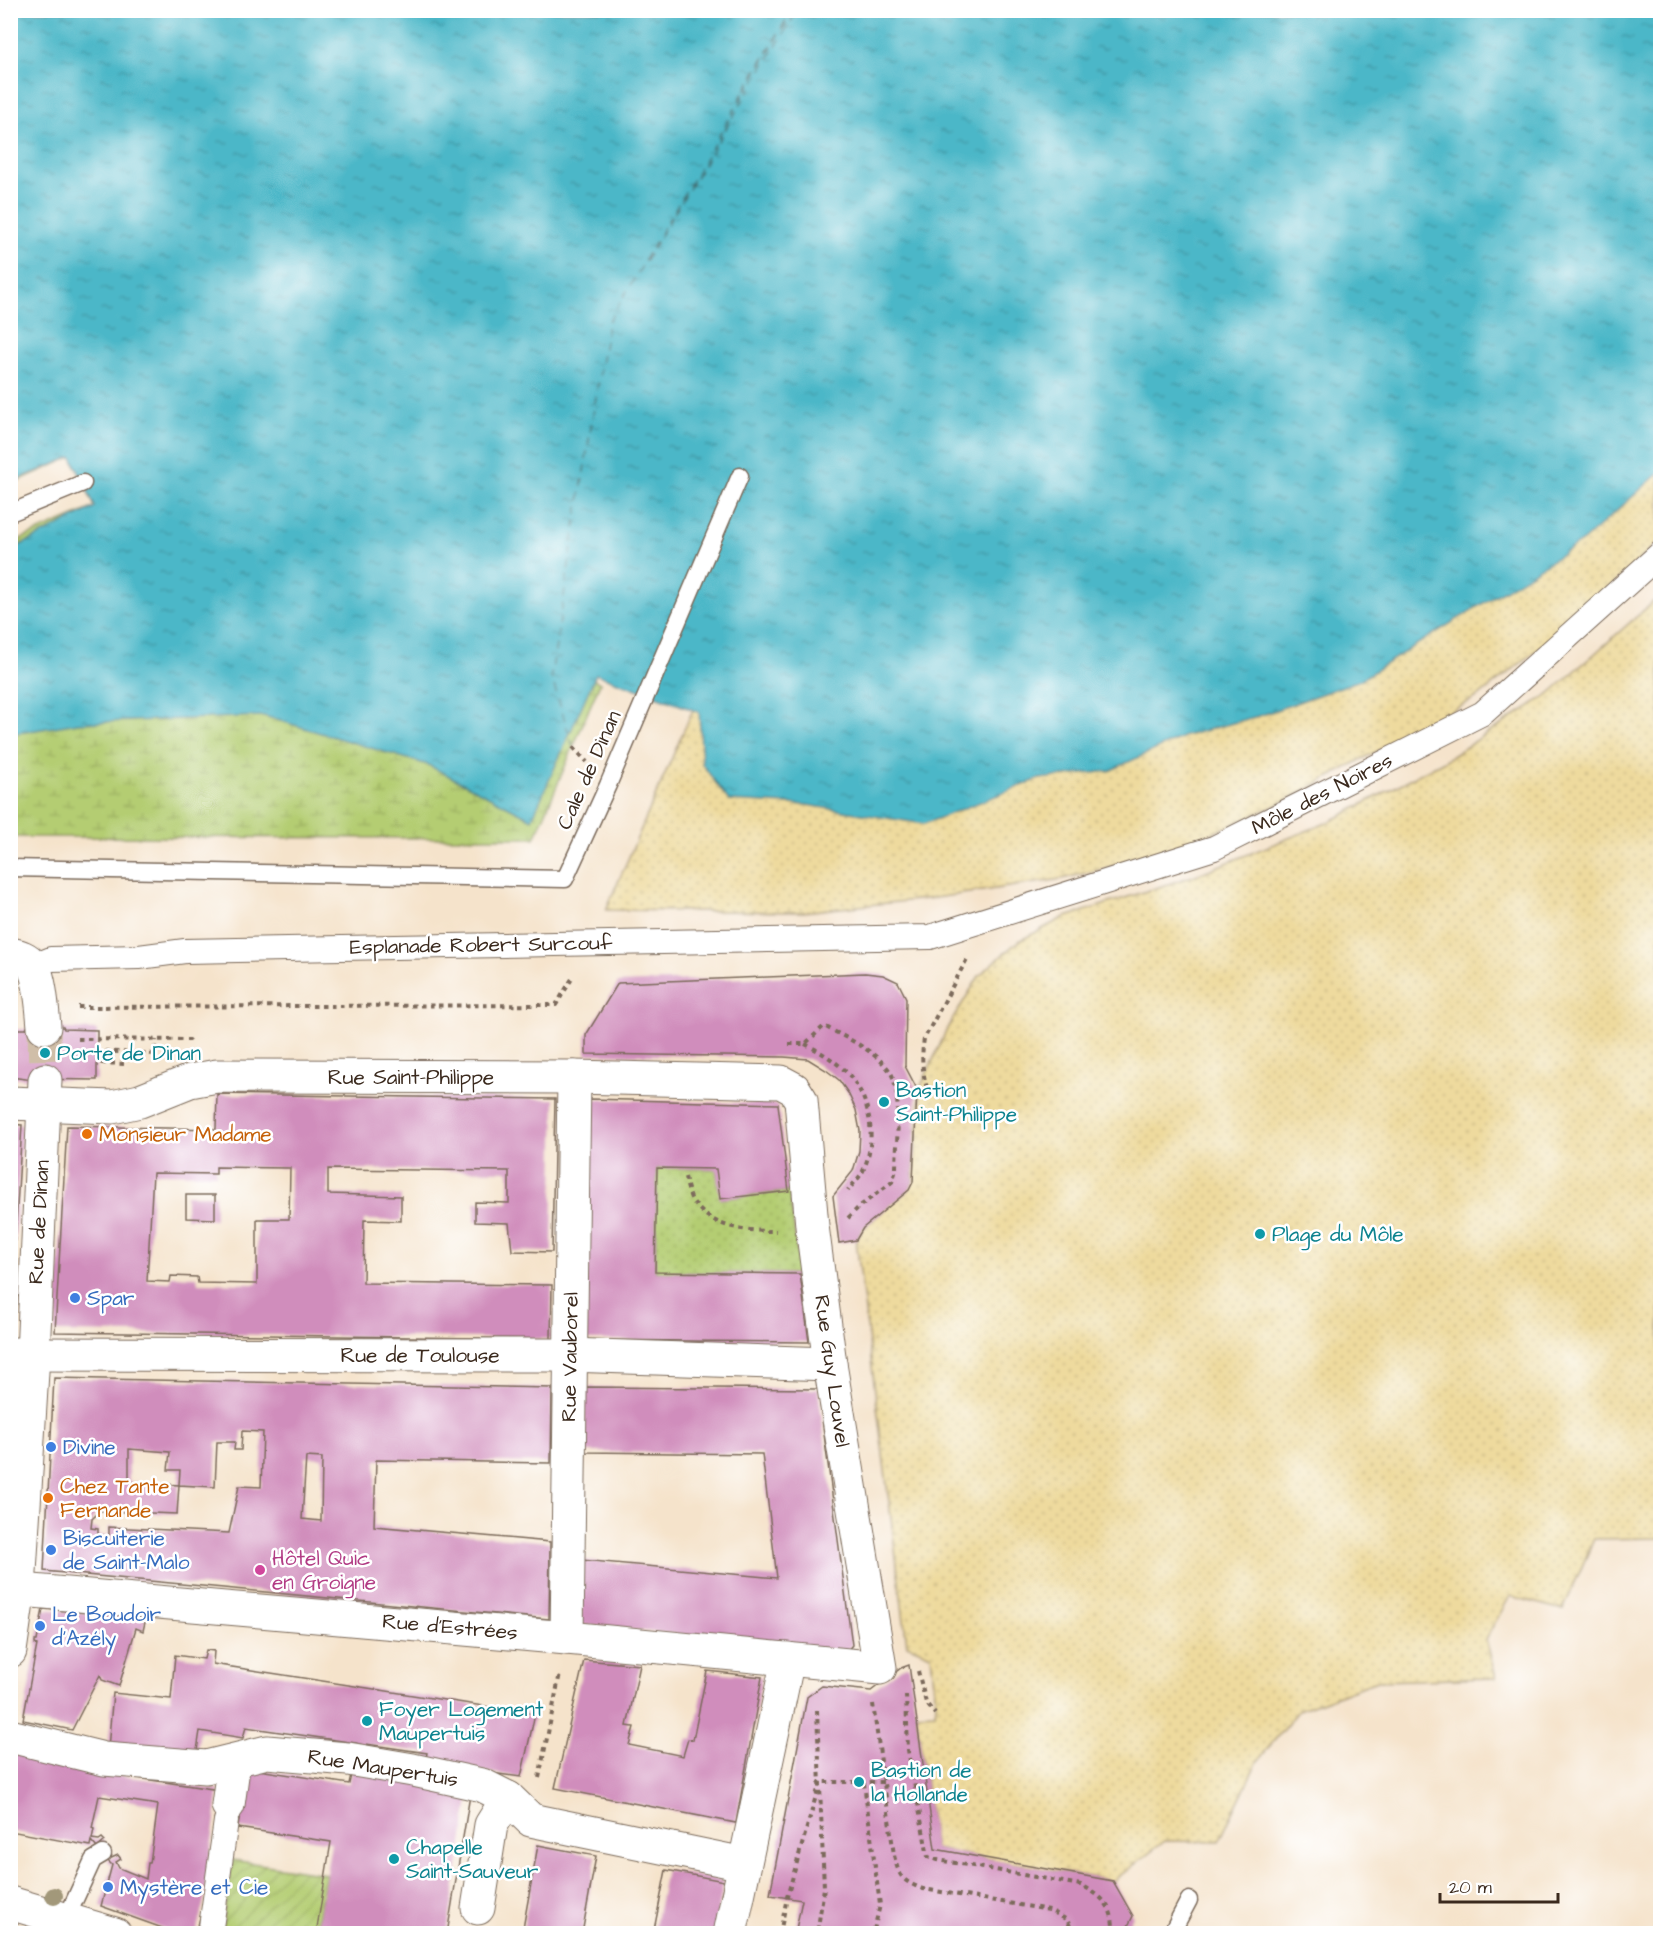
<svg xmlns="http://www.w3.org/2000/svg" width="1671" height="1944" font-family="'Architects Daughter',sans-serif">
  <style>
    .grass { fill: url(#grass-dots); stroke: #787c48; stroke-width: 1.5 }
    .wetland { fill: url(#wetland-marsh); stroke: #787c48; stroke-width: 1.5 }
    .sand { fill: url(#sand-dots); stroke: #94825e; stroke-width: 1.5 }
    .garden { fill: url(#garden-furrows); stroke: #787c48; stroke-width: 1.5 }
    .water { fill: url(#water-ripples); stroke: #447073; stroke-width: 1.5 }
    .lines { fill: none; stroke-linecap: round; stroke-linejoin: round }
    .ferry { stroke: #426262; stroke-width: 1.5; stroke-dasharray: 8 6; stroke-linecap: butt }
    .building { fill: #d08dbc; fill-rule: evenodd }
    .minor-tunnel { stroke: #d0bea8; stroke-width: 33; stroke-dasharray: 33 16; stroke-linecap: butt }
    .service-casing { stroke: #7c6b5b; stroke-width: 19 }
    .pedestrian-casing { stroke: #7c6b5b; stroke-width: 26 }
    .minor-casing { stroke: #7c6b5b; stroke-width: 35 }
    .path { stroke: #7c6b5b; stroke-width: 4; stroke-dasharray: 4.5 4.5; stroke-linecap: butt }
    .service { stroke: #fff; stroke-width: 16 }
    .pedestrian { stroke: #fff; stroke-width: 24 }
    .minor { stroke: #fff; stroke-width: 33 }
    .tree { fill: #a2987a }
    .culture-dot { fill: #0f9aa8; stroke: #fff; stroke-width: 2 }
    .food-dot { fill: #e8710a; stroke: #fff; stroke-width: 2 }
    .shop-dot { fill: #3f7fe0; stroke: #fff; stroke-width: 2 }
    .hotel-dot { fill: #d1479c; stroke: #fff; stroke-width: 2 }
    .labels { text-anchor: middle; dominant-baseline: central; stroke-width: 5; stroke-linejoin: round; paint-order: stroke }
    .street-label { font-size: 21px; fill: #3b2a1e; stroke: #fff }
    .culture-label { font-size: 21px; fill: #0d838f; stroke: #fff; text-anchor: start }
    .food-label { font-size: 21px; fill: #c56008; stroke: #fff; text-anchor: start }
    .shop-label { font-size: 21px; fill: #366cbe; stroke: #fff; text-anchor: start }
    .hotel-label { font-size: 21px; fill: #b23c85; stroke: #fff; text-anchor: start }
  </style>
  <defs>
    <pattern id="grass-dots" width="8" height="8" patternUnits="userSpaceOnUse" patternTransform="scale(1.5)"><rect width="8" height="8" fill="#b4cd72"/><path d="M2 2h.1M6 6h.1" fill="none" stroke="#9cb062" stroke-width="1.8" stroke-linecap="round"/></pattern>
    <pattern id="wetland-marsh" width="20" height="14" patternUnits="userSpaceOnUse" patternTransform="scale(1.5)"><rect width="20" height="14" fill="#b4cd72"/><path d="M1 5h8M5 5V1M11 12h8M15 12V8" fill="none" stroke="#9cb062"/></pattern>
    <pattern id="sand-dots" width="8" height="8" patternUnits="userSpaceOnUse" patternTransform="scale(1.5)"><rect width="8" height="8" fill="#eeda9e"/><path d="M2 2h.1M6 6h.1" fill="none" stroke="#cdbb88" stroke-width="1.8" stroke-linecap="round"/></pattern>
    <pattern id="garden-furrows" width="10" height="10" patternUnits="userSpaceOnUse" patternTransform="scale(1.5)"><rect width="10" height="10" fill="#b4cd72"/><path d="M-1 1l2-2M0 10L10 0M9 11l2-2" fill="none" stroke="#9cb062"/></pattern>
    <pattern id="water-ripples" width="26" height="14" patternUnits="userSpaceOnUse" patternTransform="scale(1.5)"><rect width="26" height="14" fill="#4cb7c8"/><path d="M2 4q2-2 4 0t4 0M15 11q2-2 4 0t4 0" fill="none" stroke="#4095a2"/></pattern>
  </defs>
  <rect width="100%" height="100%" fill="#fff"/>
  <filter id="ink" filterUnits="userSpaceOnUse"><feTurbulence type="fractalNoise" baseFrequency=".0167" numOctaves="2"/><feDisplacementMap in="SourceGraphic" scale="12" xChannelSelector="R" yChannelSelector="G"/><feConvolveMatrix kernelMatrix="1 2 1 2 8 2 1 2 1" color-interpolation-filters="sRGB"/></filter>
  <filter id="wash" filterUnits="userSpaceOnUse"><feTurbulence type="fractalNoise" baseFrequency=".008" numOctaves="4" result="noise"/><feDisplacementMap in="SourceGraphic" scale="24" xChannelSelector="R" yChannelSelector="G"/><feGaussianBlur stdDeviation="1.35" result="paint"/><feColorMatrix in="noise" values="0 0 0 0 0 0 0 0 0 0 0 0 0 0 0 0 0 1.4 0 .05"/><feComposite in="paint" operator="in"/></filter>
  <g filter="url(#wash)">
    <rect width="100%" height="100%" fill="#f5e3cb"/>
    <polygon class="grass" points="657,1168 716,1169 721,1199 789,1191 800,1274 655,1272"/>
    <polygon class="wetland" points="93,440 536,643 600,683 535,838 11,837 11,543 95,507 72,457 11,484 11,447"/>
    <g class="sand">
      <polygon points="1660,11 1660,540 1576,619 1479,696 1283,802 1204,837 1133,861 1062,879 935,898 803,912 606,910 785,497"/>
      <polygon points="1660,596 1660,1538 1594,1539 1563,1610 1510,1596 1486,1639 1496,1678 1377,1681 1299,1710 1257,1762 1219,1842 1165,1841 1113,1881 935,1849 916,1714 935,1713 936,1704 931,1655 907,1645 856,1240 863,1228 909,1190 913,1182 921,1086 948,1027 979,976 1017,942 1063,918 1196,875 1329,822 1444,761 1549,694"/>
    </g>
    <polygon class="garden" points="232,1860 326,1874 316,1933 221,1934"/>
    <polygon class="water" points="11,11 1660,11 1660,472 1583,541 1360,680 1262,715 1185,736 1109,771 1039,779 924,824 807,805 729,801 702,764 699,712 596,674 532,819 428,765 264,716 78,723 11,734 11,550 95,507 72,457 11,482"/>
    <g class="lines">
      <g class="ferry">
        <polyline points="739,100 792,10"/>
        <polyline points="660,234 794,10"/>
        <polyline points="644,260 659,236"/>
        <polyline points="573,747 551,676 608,322 798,10"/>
      </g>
    </g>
    <g id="blocks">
      <g class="building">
        <polygon points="865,973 883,975 898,982 906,998 905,1066 917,1089 913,1182 909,1190 863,1228 856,1240 839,1243 833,1196 853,1171 859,1151 860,1131 856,1110 848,1093 839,1080 826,1070 808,1059 784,1057 586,1054 586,1035 618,983"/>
        <polygon points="27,1027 63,1027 64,1029 97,1030 97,1080 26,1079 10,1077 10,1029 26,1029"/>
        <path d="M 217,1094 L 555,1099 L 552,1252 L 512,1251 L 509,1223 L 475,1222 L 475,1202 L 509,1203 L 509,1171 L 328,1169 L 328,1194 L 401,1196 L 401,1221 L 364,1220 L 363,1283 L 552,1285 L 551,1339 L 55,1332 L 67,1126 L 216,1129 ZM 216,1167 L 290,1168 L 289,1219 L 257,1219 L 257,1284 L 198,1283 L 197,1277 L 171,1276 L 170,1282 L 147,1281 L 153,1173 L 216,1174 Z"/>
        <polygon points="590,1099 778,1104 789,1191 720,1199 716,1169 657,1168 655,1272 800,1274 809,1342 585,1340"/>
        <polygon points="10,1124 22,1125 12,1289 10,1289"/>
        <polygon points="186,1195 215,1195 215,1219 186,1218"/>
        <path d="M 54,1378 L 552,1388 L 551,1463 L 376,1460 L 374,1526 L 550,1542 L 549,1619 L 44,1571 ZM 242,1431 L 263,1432 L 261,1487 L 239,1486 L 229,1533 L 109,1527 L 109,1536 L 98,1535 L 98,1529 L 91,1528 L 92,1519 L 96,1515 L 97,1511 L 177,1514 L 179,1485 L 129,1482 L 129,1449 L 170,1452 L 168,1470 L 180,1470 L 179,1485 L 215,1487 L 217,1442 L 235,1442 L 234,1450 L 241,1450 ZM 306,1457 L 322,1458 L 321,1521 L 302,1519 Z"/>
        <polygon points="585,1387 818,1389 852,1645 847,1651 581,1625 582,1560 777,1578 762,1454 584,1452"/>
        <polygon points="43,1609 146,1618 143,1631 136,1628 119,1686 102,1680 100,1675 72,1730 23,1720 37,1645 35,1644 35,1641 37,1641"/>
        <polygon points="206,1650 214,1651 213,1664 535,1714 521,1777 425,1764 427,1753 367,1744 367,1746 356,1743 246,1727 243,1738 200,1731 196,1757 108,1748 113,1693 171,1699 175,1655 204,1659"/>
        <polygon points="584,1660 640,1665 627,1726 634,1727 629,1745 683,1756 688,1739 693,1740 707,1671 762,1677 736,1823 555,1788"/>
        <polygon points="909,1665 935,1849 1113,1881 1133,1916 1124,1934 795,1934 802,1900 770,1895 807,1697 822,1686 871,1691 901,1668"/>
        <polygon points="15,1751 103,1773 219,1790 204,1901 196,1934 179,1934 101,1906 112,1865 107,1860 118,1855 121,1859 116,1862 119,1868 146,1879 148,1863 150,1863 158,1805 99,1796 92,1828 94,1829 92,1839 99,1840 102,1838 105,1841 97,1848 91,1841 90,1846 10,1831 10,1775"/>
        <polygon points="246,1768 349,1784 352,1770 470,1795 447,1934 316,1934 331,1842 238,1828"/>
        <polygon points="538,1845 596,1856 582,1934 522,1934"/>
        <polygon points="666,1870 724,1881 714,1934 644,1934 645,1929 654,1930"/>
      </g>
    </g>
  </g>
  <g filter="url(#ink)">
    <use href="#blocks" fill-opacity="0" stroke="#7c6b5b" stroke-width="1.5"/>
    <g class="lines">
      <polyline class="minor-tunnel" points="44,1027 45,1080"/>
      <g class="service-casing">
        <g id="service">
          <polyline points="10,513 83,483"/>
          <polyline points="10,868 565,879 608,785 740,476"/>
          <polyline points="66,1919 93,1860 103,1854"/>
          <polyline points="1171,1934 1189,1900"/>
        </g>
      </g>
      <g class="pedestrian-casing">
        <g id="pedestrian">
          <polyline points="34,966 51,959 139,957 185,951 930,937 1214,848 1483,713 1660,554"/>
          <polyline points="210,1934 226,1821"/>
        </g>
      </g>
      <g class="minor-casing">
        <g id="minor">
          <path d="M 10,954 C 19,956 26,957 32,965 C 40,974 43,1014 44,1027"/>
          <polyline points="10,1103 112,1107 140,1101 190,1081 217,1076 574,1077 781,1082 794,1089 801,1100 812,1226 830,1364 880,1668 567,1638 10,1589"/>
          <polyline points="10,1354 569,1355 830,1364"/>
          <polyline points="567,1638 574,1077"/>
          <polyline points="10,1651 19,1589 33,1355 45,1080"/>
          <polyline points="10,1736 104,1759 206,1767 267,1752 348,1759 413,1770 482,1785 508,1798 531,1820 744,1864"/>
          <polyline points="228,1805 234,1761"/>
          <polyline points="10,1903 115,1934"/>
          <polyline points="478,1908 491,1825 508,1798"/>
          <polyline points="730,1934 788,1659"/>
        </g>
      </g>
      <g class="path">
        <polyline points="573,747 587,762"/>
        <polyline points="78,1007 556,1005 573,977"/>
        <polyline points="78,1039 194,1040"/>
        <path d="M 789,1044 L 805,1044 L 824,1026 C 846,1038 873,1049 889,1070 C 903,1088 896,1146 896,1170 L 892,1182 L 860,1206 L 848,1218"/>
        <path d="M 805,1044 C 821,1052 838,1062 850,1076 C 872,1102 877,1143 862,1173 C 858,1179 852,1185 848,1191"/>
        <polyline points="124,1064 102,1063 103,1051 155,1054 156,1040"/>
        <path d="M 927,1088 C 922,1071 921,1057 924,1039 L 967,959"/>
        <path d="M 685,1177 C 687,1185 689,1197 694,1203 C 713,1229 747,1231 776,1231"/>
        <polyline points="918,1671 926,1703 935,1714"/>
        <path d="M 906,1695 L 908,1750 L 928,1857 L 938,1860 L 1081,1885 C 1104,1897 1114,1907 1113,1934"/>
        <path d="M 873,1704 L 894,1855 C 899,1877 902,1881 923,1889 L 1050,1910 L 1067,1920 L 1074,1934"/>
        <polyline points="817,1710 824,1888 817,1934"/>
        <polyline points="539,1778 560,1673"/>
        <polyline points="864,1783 880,1905 873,1934"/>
        <polyline points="780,1934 787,1897 820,1782 883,1782"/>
      </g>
      <use href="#service" class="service"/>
      <use href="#pedestrian" class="pedestrian"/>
      <use href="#minor" class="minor"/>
    </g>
    <circle class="tree" cx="54" cy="1896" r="9"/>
  </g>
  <g class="culture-dot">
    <circle cx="45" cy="1053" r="6"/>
    <circle cx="884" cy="1102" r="6"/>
    <circle cx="1260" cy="1234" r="6"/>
    <circle cx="367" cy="1721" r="6"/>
    <circle cx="859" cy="1782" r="6"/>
    <circle cx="394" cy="1859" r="6"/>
  </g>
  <g class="food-dot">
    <circle cx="87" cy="1134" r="6"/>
    <circle cx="48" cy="1498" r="6"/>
  </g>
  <g class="shop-dot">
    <circle cx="75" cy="1298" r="6"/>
    <circle cx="51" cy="1447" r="6"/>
    <circle cx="51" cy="1550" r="6"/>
    <circle cx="40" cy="1626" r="6"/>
    <circle cx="108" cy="1887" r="6"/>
  </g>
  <circle class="hotel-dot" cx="260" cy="1570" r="6"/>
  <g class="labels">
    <g class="street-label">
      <text transform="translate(589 770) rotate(-66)">Cale de Dinan</text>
      <text transform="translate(1322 794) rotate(-27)">Môle des Noires</text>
      <text transform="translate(481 945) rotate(-1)">Esplanade Robert Surcouf</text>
      <text x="411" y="1077">Rue Saint-Philippe</text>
      <text transform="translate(39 1222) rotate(-87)">Rue de Dinan</text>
      <text x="420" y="1355">Rue de Toulouse</text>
      <text transform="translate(570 1357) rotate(-89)">Rue Vauborel</text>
      <text transform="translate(832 1371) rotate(82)">Rue Guy Louvel</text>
      <text transform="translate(450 1627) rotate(5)">Rue d'Estrées</text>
      <text transform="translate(383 1768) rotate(9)">Rue Maupertuis</text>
    </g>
    <g class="culture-label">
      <text x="57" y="1053">Porte de Dinan</text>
      <text x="896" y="1090">Bastion<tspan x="896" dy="24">Saint-Philippe</tspan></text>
      <text x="1272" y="1234">Plage du Môle</text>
      <text x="379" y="1709">Foyer Logement<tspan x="379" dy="24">Maupertuis</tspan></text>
      <text x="871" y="1770">Bastion de<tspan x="871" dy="24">la Hollande</tspan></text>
      <text x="406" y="1847">Chapelle<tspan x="406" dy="24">Saint-Sauveur</tspan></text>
    </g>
    <g class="food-label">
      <text x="99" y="1134">Monsieur Madame</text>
      <text x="60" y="1486">Chez Tante<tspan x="60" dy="24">Fernande</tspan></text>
    </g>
    <g class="shop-label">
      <text x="87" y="1298">Spar</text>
      <text x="63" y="1447">Divine</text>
      <text x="63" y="1538">Biscuiterie<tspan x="63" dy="24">de Saint-Malo</tspan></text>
      <text x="52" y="1614">Le Boudoir<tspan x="52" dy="24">d'Azély</tspan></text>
      <text x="120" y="1887">Mystère et Cie</text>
    </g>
    <g class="hotel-label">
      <text x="272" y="1558">Hôtel Quic<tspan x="272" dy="24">en Groigne</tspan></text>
    </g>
  </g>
  <rect width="1671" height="1944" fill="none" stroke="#fff" stroke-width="36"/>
  <path d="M1440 1893v9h118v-9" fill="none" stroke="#3b2a1e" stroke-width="3"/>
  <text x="1449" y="1893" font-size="18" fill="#3b2a1e" stroke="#ffffff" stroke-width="4.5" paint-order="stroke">20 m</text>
</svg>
